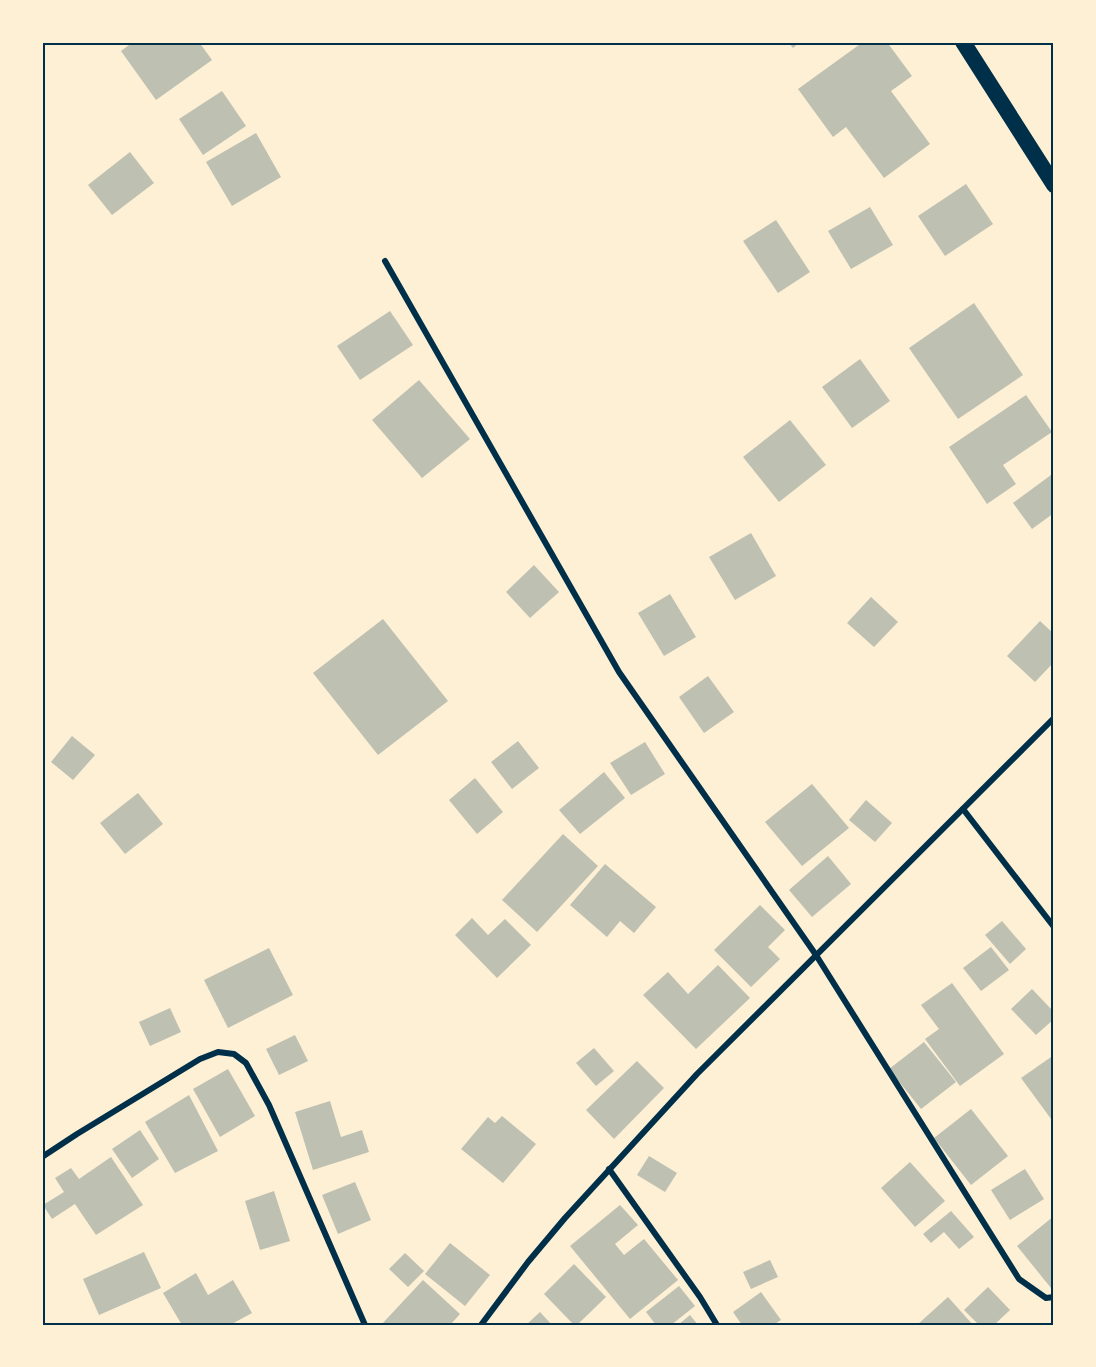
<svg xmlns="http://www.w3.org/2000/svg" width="1096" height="1367" font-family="'Exo 2',sans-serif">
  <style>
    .building { fill: #bec0b2 }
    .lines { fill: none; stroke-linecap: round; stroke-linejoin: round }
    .minor { stroke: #003049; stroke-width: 6 }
    .trunk { stroke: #003049; stroke-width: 16 }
    .neatline { fill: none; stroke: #003049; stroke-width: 2 }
  </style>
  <rect width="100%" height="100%" fill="#fdf0d5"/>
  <g class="building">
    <polygon points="133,42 199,42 212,60 156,100 121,51"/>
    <polygon points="788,42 800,42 793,48"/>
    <polygon points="863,42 887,42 912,76 891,91 930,144 884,178 846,127 833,137 798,89"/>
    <polygon points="222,91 246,126 203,155 179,119"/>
    <polygon points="256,133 281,177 232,206 206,162"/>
    <polygon points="130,152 154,183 112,215 88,185"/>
    <polygon points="966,184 993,224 945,256 918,216"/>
    <polygon points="870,207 893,245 851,269 828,231"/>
    <polygon points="776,220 810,272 778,293 743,241"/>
    <polygon points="974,303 1023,375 958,419 909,348"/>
    <polygon points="390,311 413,345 360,380 337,346"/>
    <polygon points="860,359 890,401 852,428 822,387"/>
    <polygon points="419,380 470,439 422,478 372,420"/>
    <polygon points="1026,395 1052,432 1003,465 1016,484 987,504 949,447"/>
    <polygon points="790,420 826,465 779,502 743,457"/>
    <polygon points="1051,475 1054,478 1054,513 1032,529 1013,503"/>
    <polygon points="751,533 776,576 735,600 709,557"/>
    <polygon points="534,565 559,592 530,618 506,592"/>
    <polygon points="670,594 696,637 664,656 638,613"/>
    <polygon points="871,597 898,622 874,647 847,623"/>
    <polygon points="383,619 448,701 378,755 313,673"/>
    <polygon points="1040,621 1054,634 1054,662 1035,682 1007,656"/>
    <polygon points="708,676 734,712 704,733 679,697"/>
    <polygon points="72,736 95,755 73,780 51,762"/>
    <polygon points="518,741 539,768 512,789 491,762"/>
    <polygon points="645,742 665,774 631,795 610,763"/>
    <polygon points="604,772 625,798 580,834 559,810"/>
    <polygon points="475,778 503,812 477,834 449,800"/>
    <polygon points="812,784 849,828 802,866 765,822"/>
    <polygon points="138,793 163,824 125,854 100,823"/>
    <polygon points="866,800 892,823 875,842 849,820"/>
    <polygon points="563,834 598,866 537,932 502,900"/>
    <polygon points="828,856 851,884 812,917 789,890"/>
    <polygon points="605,864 656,907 634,933 620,921 607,937 570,905"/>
    <polygon points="760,905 785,930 768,947 780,959 751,987 714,950"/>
    <polygon points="472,918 488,935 505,919 531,945 497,978 455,935"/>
    <polygon points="1002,921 1026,949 1010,964 985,935"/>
    <polygon points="991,947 1009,970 981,991 963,968"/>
    <polygon points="269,948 293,995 228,1028 204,980"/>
    <polygon points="718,965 750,998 696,1049 643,995 668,972 688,994"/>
    <polygon points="952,983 1004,1054 960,1086 925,1039 939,1029 921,1005"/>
    <polygon points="1032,989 1054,1012 1054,1019 1036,1035 1011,1009"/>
    <polygon points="170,1008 181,1032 150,1046 139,1022"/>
    <polygon points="295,1035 308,1061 279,1075 266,1049"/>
    <polygon points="924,1042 956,1082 921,1109 889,1069"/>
    <polygon points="594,1048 614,1071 596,1086 576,1063"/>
    <polygon points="1054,1055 1054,1123 1021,1078"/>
    <polygon points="637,1061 664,1088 614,1139 586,1110"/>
    <polygon points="228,1069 255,1116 220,1137 193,1089"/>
    <polygon points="189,1095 218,1151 175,1173 145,1122"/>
    <polygon points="330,1101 341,1137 362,1130 369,1152 313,1170 295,1112"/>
    <polygon points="971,1109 1008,1156 971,1185 934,1138"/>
    <polygon points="502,1116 536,1144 503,1183 461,1149 488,1117 495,1123"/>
    <polygon points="140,1130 159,1159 132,1178 112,1149"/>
    <polygon points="649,1156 677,1173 665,1192 637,1175"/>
    <polygon points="111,1157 143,1205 96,1235 75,1204 52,1219 43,1205 64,1192 55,1178 71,1168 79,1179"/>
    <polygon points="910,1162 945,1201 915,1227 881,1188"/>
    <polygon points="1025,1169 1044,1199 1010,1220 991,1190"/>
    <polygon points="355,1182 371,1220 338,1234 322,1195"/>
    <polygon points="274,1191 290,1241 260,1250 245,1201"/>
    <polygon points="620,1205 638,1225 615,1244 624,1255 644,1239 678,1280 630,1319 570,1246"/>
    <polygon points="951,1211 974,1237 959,1249 944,1232 931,1243 923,1234"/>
    <polygon points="1054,1216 1054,1286 1051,1288 1017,1246"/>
    <polygon points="450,1243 490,1275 465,1306 425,1274"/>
    <polygon points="144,1252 161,1288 99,1315 83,1279"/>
    <polygon points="405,1253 424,1271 408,1287 389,1269"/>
    <polygon points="770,1260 778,1277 751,1289 743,1272"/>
    <polygon points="574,1264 606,1297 577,1325 574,1325 544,1294"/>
    <polygon points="196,1273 208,1295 233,1280 252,1313 230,1325 182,1325 163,1293"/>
    <polygon points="423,1280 460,1314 450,1325 381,1325"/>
    <polygon points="679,1286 695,1306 671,1325 656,1325 646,1312"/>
    <polygon points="988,1287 1010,1310 994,1325 979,1325 964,1310"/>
    <polygon points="761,1292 781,1320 773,1325 742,1325 733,1312"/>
    <polygon points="948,1297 973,1325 917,1325"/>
    <polygon points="540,1312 552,1325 526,1325"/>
    <polygon points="690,1315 698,1325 678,1325"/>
  </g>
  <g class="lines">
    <g class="minor">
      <polyline points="385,261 619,672 816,955 1019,1279 1046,1298 1054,1297"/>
      <polyline points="963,809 1054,927"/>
      <polyline points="42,1157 77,1134 200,1059 218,1052 234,1054 246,1063 269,1105 365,1325"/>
      <polyline points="609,1169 700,1297 717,1325"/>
      <polyline points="481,1325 528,1262 565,1218 697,1074 1054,718"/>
    </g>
    <polyline class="trunk" points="963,42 1054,185"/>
  </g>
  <rect width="1096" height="1367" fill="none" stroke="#fdf0d5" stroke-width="87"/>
  <rect x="44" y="44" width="1008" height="1280" class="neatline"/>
</svg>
